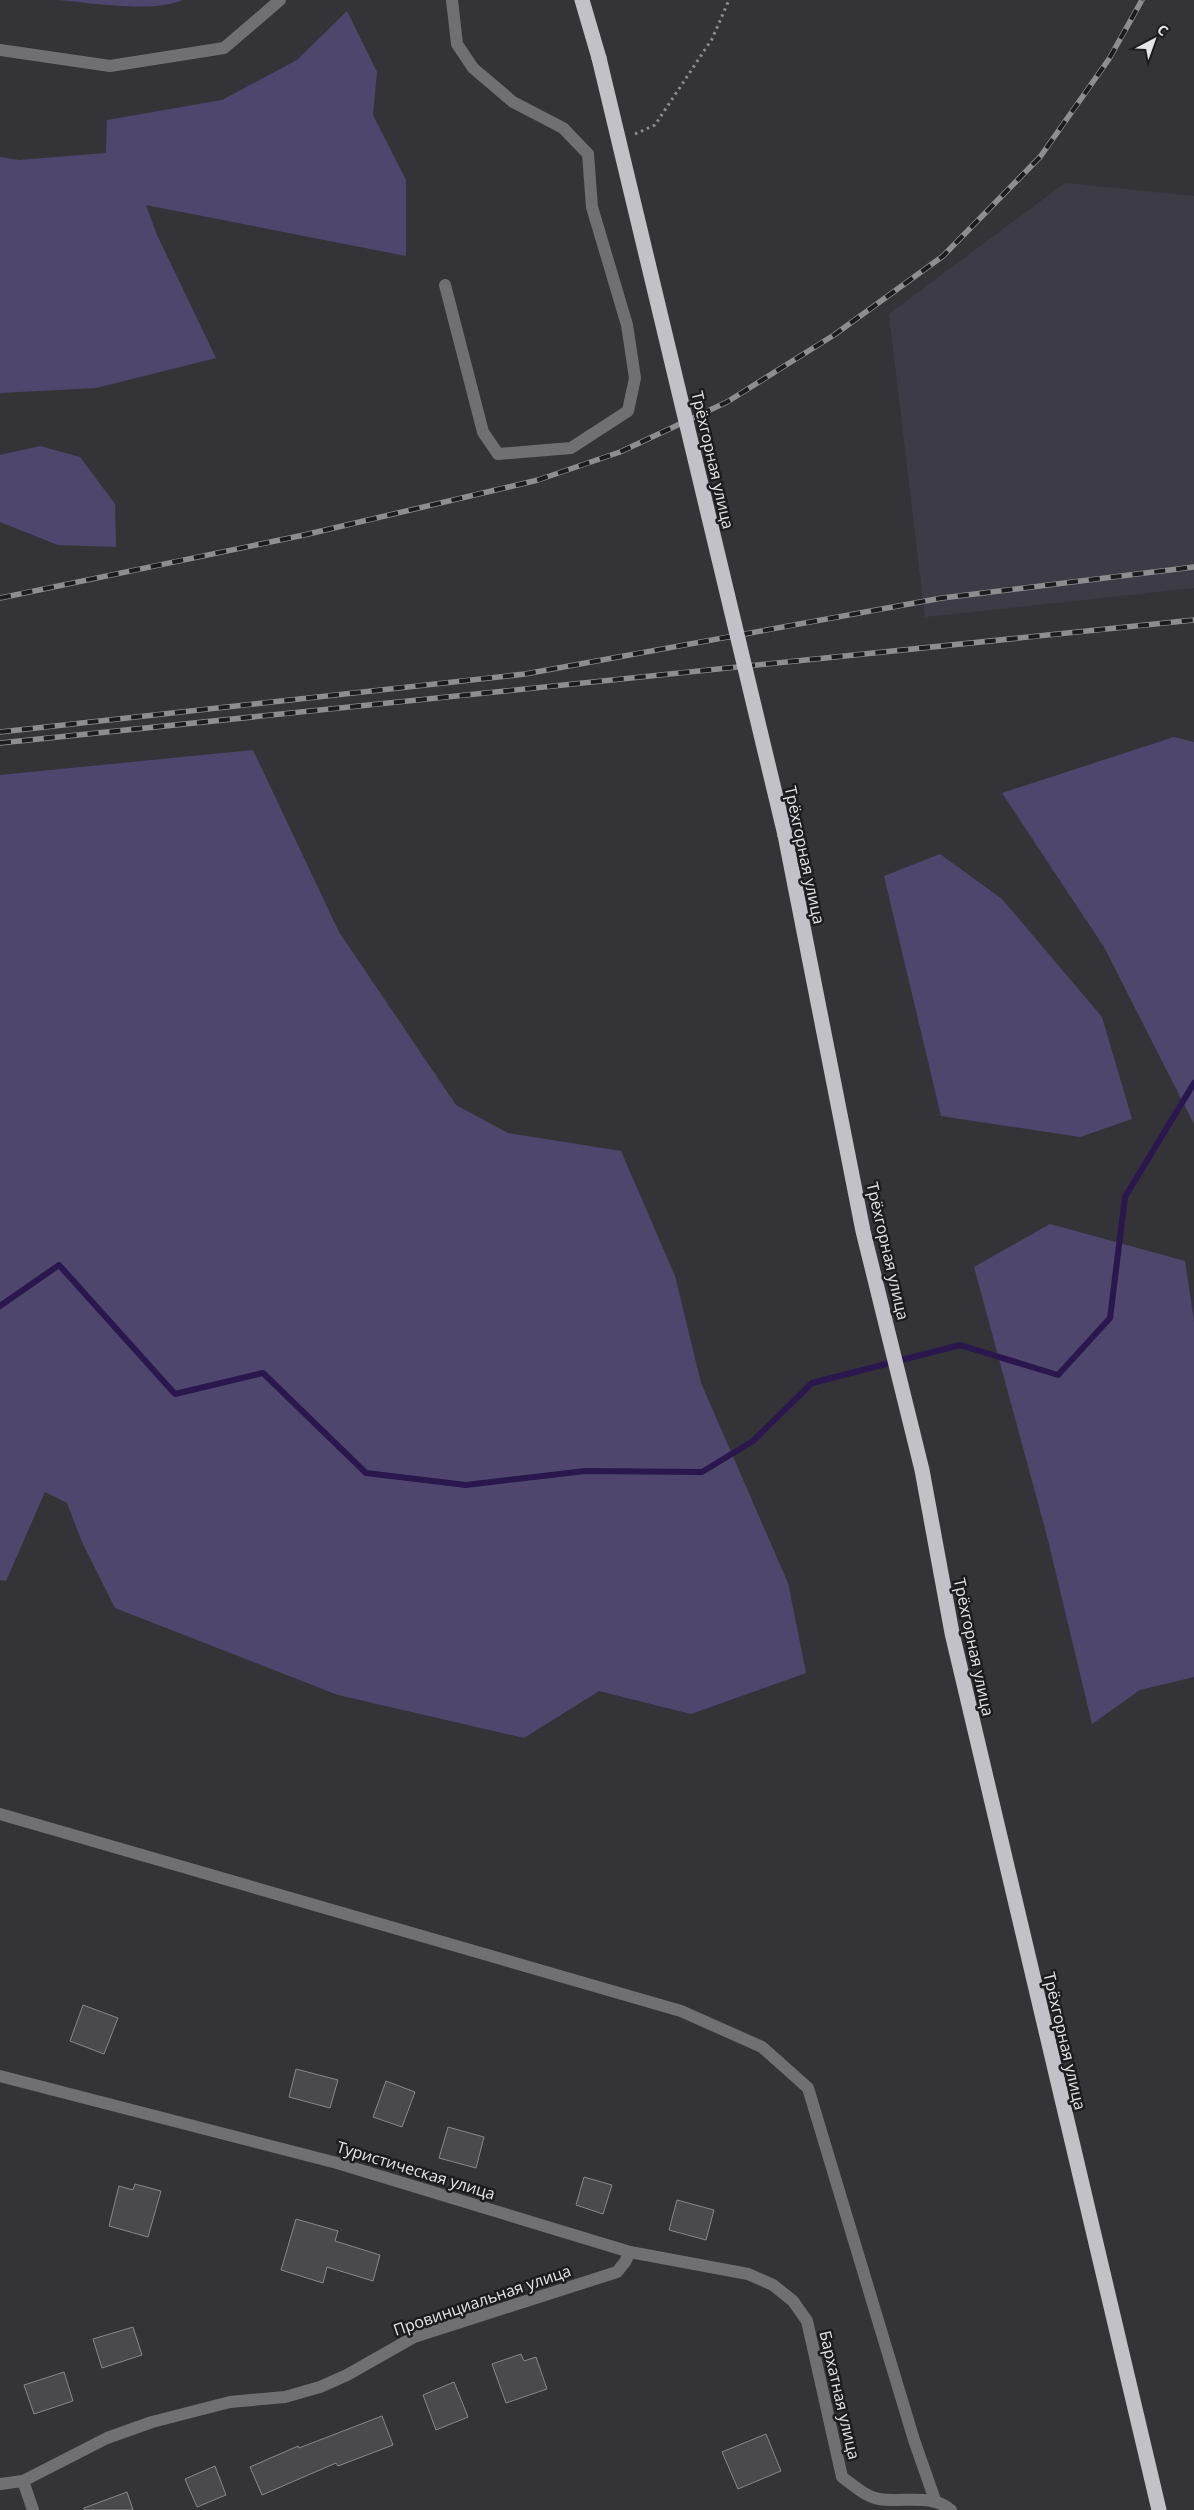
<svg xmlns="http://www.w3.org/2000/svg" width="1194" height="2510" font-family="'Open Sans',sans-serif">
  <style>
    .built { fill: #3d3c46 }
    .green { fill: #4f466e }
    .lines { fill: none; stroke-linecap: round; stroke-linejoin: round }
    .stream { stroke: #29174e; stroke-width: 6 }
    .building { fill: #4a494e; stroke: #88878c }
    .path { stroke: #8c8c8f; stroke-width: 3; stroke-dasharray: 2.5 4; stroke-linecap: butt }
    .minor { stroke: #707072; stroke-width: 12 }
    .highway { stroke: #c2c1c7; stroke-width: 15 }
    .rail-casing { stroke: #8e8e91; stroke-width: 5.5 }
    .rail { stroke: #1c1c1e; stroke-width: 4; stroke-dasharray: 11; stroke-linecap: butt }
    .highway-bridge { stroke: #c2c1c7; stroke-width: 15 }
    .labels { text-anchor: middle; dominant-baseline: central; stroke-width: 5; stroke-linejoin: round; paint-order: stroke }
    .street-label { font-size: 16px; fill: #e5e5e7; stroke: #1c1c1e }
  </style>
  <rect width="100%" height="100%" fill="#343438"/>
  <polygon class="built" points="1065,183 1194,196 1194,588 925,617 889,314"/>
  <g class="green">
    <path d="M 59,0 L 182,0 C 155,13 91,3 59,0 Z"/>
    <polygon points="347,11 377,72 373,115 406,180 406,256 146,205 157,235 216,358 96,388 0,393 0,157 19,160 106,153 107,120 222,100 297,60"/>
    <polygon points="40,446 80,457 115,504 116,547 58,545 0,522 0,455"/>
    <polygon points="1174,737 1194,742 1194,1124 1104,947 1002,793"/>
    <polygon points="253,750 339,932 456,1105 508,1133 621,1151 675,1276 701,1383 788,1583 806,1673 691,1714 599,1691 524,1738 338,1695 115,1608 82,1542 67,1503 45,1492 6,1581 0,1580 0,775"/>
    <polygon points="940,854 1002,899 1102,1017 1132,1119 1080,1137 941,1116 884,876"/>
    <polygon points="1050,1224 1185,1261 1194,1321 1194,1677 1140,1690 1092,1724 1047,1536 974,1267"/>
  </g>
  <g class="lines">
    <polyline class="stream" points="0,1306 59,1265 175,1394 263,1373 366,1473 466,1485 585,1471 702,1472 753,1441 812,1383 960,1345 1058,1375 1110,1318 1125,1197 1194,1083"/>
  </g>
  <g class="building">
    <polygon points="83,2005 118,2018 104,2054 70,2041"/>
    <polygon points="296,2069 338,2080 330,2108 289,2097"/>
    <polygon points="386,2081 415,2092 402,2127 373,2117"/>
    <polygon points="448,2127 484,2137 476,2168 439,2158"/>
    <polygon points="584,2177 612,2185 603,2214 576,2205"/>
    <polygon points="135,2184 161,2191 148,2237 109,2226 119,2186 133,2190"/>
    <polygon points="677,2200 714,2210 706,2240 669,2230"/>
    <polygon points="296,2219 338,2231 335,2241 380,2255 373,2281 327,2267 323,2283 281,2270"/>
    <polygon points="133,2327 142,2355 102,2368 93,2339"/>
    <polygon points="521,2354 524,2361 536,2357 547,2389 506,2403 492,2364"/>
    <polygon points="64,2372 73,2401 34,2414 24,2385"/>
    <polygon points="454,2382 468,2417 436,2430 423,2395"/>
    <polygon points="382,2416 393,2445 338,2466 336,2463 262,2495 250,2467 298,2446 299,2448"/>
    <polygon points="766,2434 781,2471 738,2489 722,2452"/>
    <polygon points="215,2466 226,2495 197,2507 185,2479"/>
    <polygon points="127,2492 133,2510 84,2510 84,2508"/>
  </g>
  <g class="lines">
    <polyline class="path" points="635,134 655,125 712,39 729,0"/>
    <g class="minor">
      <polyline points="0,50 110,66 224,48 280,0"/>
      <polyline points="445,285 483,432 498,454 571,448 628,411 635,378 627,325 592,207 588,154 563,128 513,102 473,68 457,44 452,0"/>
      <polyline points="0,1814 681,2011 762,2047 808,2088 914,2440 935,2500"/>
      <path d="M 0,2076 L 337,2163 L 630,2252 L 748,2274 L 773,2285 L 793,2301 L 807,2321 L 842,2477 C 853,2485 866,2497 879,2499 C 903,2503 931,2493 951,2510"/>
      <polyline points="23,2481 33,2510"/>
      <polyline points="0,2484 23,2481 107,2438 152,2422 230,2402 285,2397 320,2387 347,2375 414,2337 617,2272 625,2262 630,2252"/>
    </g>
    <g class="highway">
      <polyline points="582,0 599,58"/>
      <polyline points="785,835 863,1231 922,1470 952,1633 1159,2510"/>
    </g>
    <g class="rail-casing">
      <g id="rail">
        <polyline points="0,598 304,535 538,480 620,452 727,402 834,335 943,256 1040,157 1109,59 1142,0"/>
        <polyline points="0,732 525,674 942,598 1194,567"/>
        <polyline points="0,743 1194,620"/>
      </g>
    </g>
    <use href="#rail" class="rail"/>
    <polyline class="highway-bridge" points="599,58 785,835"/>
  </g>
  <g class="labels">
    <g class="street-label">
      <text transform="translate(713 460) rotate(77)">Трёхгорная улица</text>
      <text transform="translate(805 855) rotate(78)">Трёхгорная улица</text>
      <text transform="translate(888 1251) rotate(77)">Трёхгорная улица</text>
      <text transform="translate(974 1647) rotate(78)">Трёхгорная улица</text>
      <text transform="translate(1065 2041) rotate(77)">Трёхгорная улица</text>
      <text transform="translate(416 2170) rotate(17)">Туристическая улица</text>
      <text transform="translate(482 2300) rotate(-19)">Провинциальная улица</text>
      <text transform="translate(840 2395) rotate(77)">Бархатная улица</text>
    </g>
  </g>
  <g transform="translate(1154 40) rotate(41)" stroke="#1c1c1e" stroke-width="4" paint-order="stroke">
  <path d="M0-4L9 19L0 12L-9 19Z" fill="#e5e5e7"/>
  <text y="-8" font-size="14" font-weight="bold" text-anchor="middle" fill="#e5e5e7">С</text>
  </g>
</svg>
